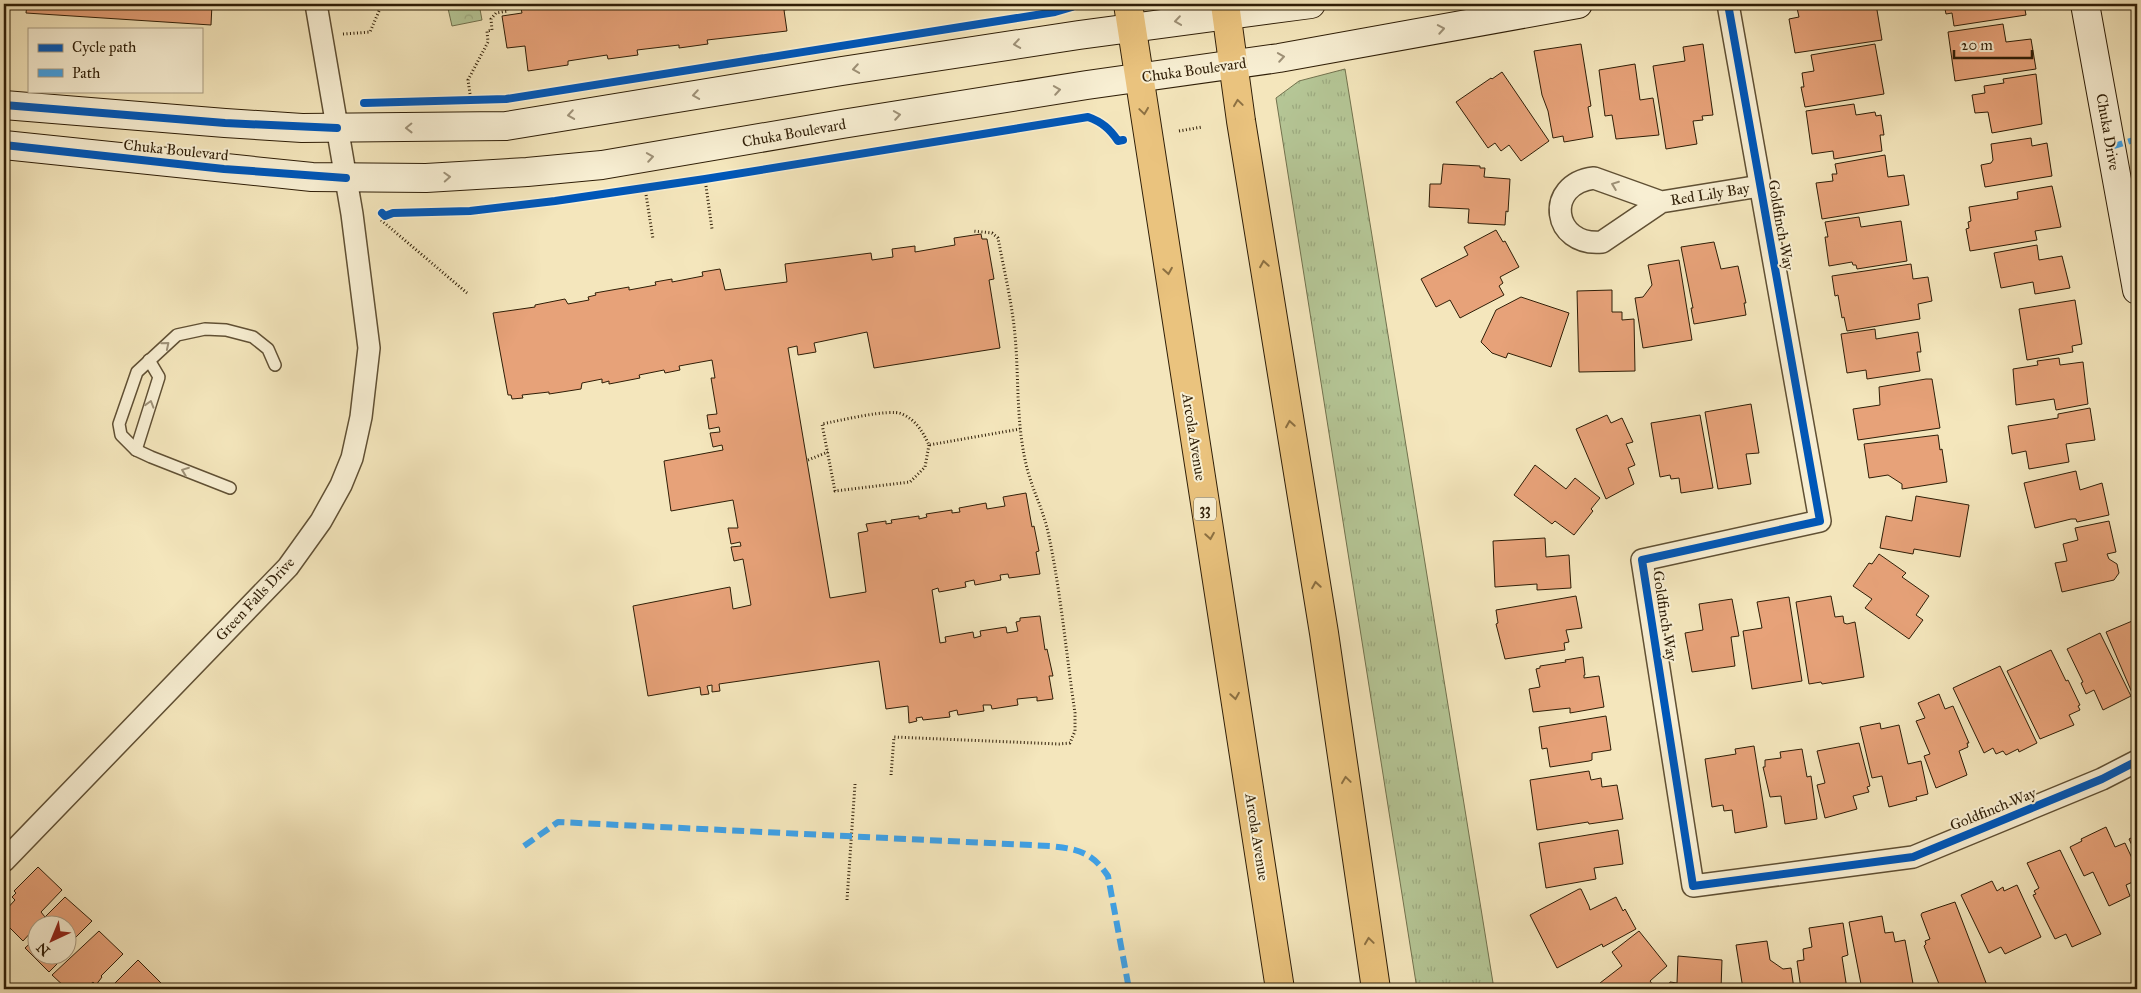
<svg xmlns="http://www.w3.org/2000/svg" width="2141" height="993" font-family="'IM FELL Great Primer',serif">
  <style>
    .grass { fill: url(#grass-tufts); stroke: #72724e }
    .park { fill: url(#park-crowns); stroke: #72724e }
    .building { fill: #e7a279; stroke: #2f1e07 }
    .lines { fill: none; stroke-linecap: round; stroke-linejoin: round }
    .lane-casing { stroke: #605034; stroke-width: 14 }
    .street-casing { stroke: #605034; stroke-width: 24 }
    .secondary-casing { stroke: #2f1e07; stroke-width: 30 }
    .primary-casing { stroke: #2f1e07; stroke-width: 30 }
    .path { stroke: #2f1e07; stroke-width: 3; stroke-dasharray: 1 2.5; stroke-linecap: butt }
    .lane { stroke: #f8efd3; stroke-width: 11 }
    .street { stroke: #f8efd3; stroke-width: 21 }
    .secondary { stroke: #f8efd3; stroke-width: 28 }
    .primary { stroke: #eac37e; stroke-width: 28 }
    .quiet { stroke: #3ea2e9; stroke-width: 6; stroke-dasharray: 12 6; stroke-linecap: butt }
    .cycleway-casing { stroke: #f8efd3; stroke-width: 11 }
    .cycleway { stroke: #0057b8; stroke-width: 8 }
    .oneway { stroke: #9e9177 }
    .oneway2 { stroke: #8c7042 }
    .labels { text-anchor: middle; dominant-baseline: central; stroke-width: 4; stroke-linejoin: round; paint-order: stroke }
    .shield { fill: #f8efd3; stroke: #6b5d44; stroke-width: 1 }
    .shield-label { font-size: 14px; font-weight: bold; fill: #2f1e07 }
    .street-label { font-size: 15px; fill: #2f1e07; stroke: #f8efd3 }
  </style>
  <defs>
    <pattern id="grass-tufts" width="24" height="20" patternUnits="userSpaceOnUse" patternTransform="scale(1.25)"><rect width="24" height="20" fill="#b5c696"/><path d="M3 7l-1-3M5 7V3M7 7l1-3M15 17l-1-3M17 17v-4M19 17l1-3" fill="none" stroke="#9caa80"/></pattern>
    <pattern id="park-crowns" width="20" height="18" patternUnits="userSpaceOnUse" patternTransform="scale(1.25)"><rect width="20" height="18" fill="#b5c696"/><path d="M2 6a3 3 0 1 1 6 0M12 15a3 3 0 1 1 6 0" fill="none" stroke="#9caa80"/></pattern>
  </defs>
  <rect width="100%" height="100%" fill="#f4e6bc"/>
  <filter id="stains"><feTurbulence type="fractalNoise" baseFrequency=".004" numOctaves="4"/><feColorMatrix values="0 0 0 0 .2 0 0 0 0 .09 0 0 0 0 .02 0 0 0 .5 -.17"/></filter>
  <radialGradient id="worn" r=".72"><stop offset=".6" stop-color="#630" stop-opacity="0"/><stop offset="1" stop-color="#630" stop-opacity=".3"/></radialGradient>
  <polygon class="grass" points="1345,69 1494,989 1417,989 1276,98 1299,81"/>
  <polygon class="park" points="447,4 479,4 482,20 452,26"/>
  <g class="building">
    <polygon points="27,4 212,4 211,25 26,13"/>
    <polygon points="520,4 803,4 803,7 784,10 787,31 707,40 708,44 679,48 679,45 637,50 638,55 608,59 607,55 568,61 568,65 528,71 525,46 507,48 502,16 522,13"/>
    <polygon points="1809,4 1876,4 1882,40 1795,53 1789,19 1799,17 1797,8 1809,6"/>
    <polygon points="1944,4 2024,4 2026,15 1954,26 1952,13 1946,14"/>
    <polygon points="2132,4 2137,4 2137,37"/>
    <polygon points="2003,24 2006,42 2031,39 2036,69 1955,81 1948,32"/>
    <polygon points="1581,44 1591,106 1588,107 1593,137 1564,142 1563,136 1553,138 1548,111 1542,95 1534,51"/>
    <polygon points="1703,44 1713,115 1702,116 1703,120 1693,121 1697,144 1666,149 1653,66 1685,61 1683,47"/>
    <polygon points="1875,44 1884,94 1805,107 1801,87 1804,87 1802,73 1814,71 1811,55"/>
    <polygon points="1635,64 1640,100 1653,98 1659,135 1616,139 1612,115 1605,116 1599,70"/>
    <polygon points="1502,72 1549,141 1521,161 1509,145 1501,151 1495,143 1488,148 1456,102 1491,78 1492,79"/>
    <polygon points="2036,74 2042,124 1992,133 1988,112 1975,113 1972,95 1985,93 1984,86 2004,83 2003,79"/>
    <polygon points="1854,104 1856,115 1875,112 1876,116 1881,115 1884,135 1880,135 1882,151 1834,159 1833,151 1812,154 1806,111"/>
    <polygon points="2031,138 2032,146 2047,143 2052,176 1985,187 1981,165 1991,163 1993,160 1991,144"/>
    <polygon points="1885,155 1888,177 1904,175 1909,205 1822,219 1816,183 1833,181 1832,174 1837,174 1835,164"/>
    <polygon points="1443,164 1480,166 1480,168 1485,168 1484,177 1510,179 1508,212 1506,211 1505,225 1468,223 1469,209 1429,207 1430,184 1441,184"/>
    <polygon points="2052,186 2061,227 2035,231 2037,240 1970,251 1966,229 1969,228 1968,222 1971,221 1969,207 2018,199 2017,192"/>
    <polygon points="1859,217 1861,227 1901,221 1907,261 1857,269 1856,265 1853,265 1852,262 1829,266 1825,237 1828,237 1825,222"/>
    <polygon points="1496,230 1503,242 1505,241 1519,267 1500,277 1503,283 1499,286 1504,295 1460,318 1450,300 1436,307 1421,279 1468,255 1464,247"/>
    <polygon points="981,234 982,239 987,239 994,279 989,280 1000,348 874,368 867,332 814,343 816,352 798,355 797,346 788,348 830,598 866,592 858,533 868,531 866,524 886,521 886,524 892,523 891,520 919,516 919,519 927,517 926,514 952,510 952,513 960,512 959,508 986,503 987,509 1005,506 1003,497 1026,493 1032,527 1034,526 1039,551 1036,552 1040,574 1009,578 1008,574 1000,575 1001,580 975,585 974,580 965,582 966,587 939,592 938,588 932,590 940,643 946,642 945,637 973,632 974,638 981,636 980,631 1006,627 1007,633 1018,631 1016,622 1020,621 1020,618 1040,616 1045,650 1047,649 1053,676 1049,676 1053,699 1037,701 1037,697 1017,699 1018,705 992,709 991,705 983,705 984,711 958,715 957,710 949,712 950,717 923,720 922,717 916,718 917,721 909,723 908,706 886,709 879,661 719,684 720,691 712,692 712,685 707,686 709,694 701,695 700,687 648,696 633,606 730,587 733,609 751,605 743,559 734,561 731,547 741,546 740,542 731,544 728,528 738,528 733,500 671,511 664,461 723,450 722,445 713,447 710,433 720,432 719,427 709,429 707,415 717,414 711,378 715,378 712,360 679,366 680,370 665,373 664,370 639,375 640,378 609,384 609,381 602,383 602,379 582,383 581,389 549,394 549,392 522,395 523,398 512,399 511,395 508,395 493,313 535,307 535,305 565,299 568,304 589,300 588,297 596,295 595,293 629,287 629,290 656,285 655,282 672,279 672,282 703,276 702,272 720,269 725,290 787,282 785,264 871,253 872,260 893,257 892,249 915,246 915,252 955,245 954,238"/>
    <polygon points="1714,242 1721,269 1738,266 1746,303 1744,303 1746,315 1694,324 1691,308 1693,308 1681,247"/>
    <polygon points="2037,245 2039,260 2062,256 2070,288 2035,294 2033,282 2001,288 1994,253"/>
    <polygon points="1679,260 1692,340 1643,348 1635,298 1643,297 1652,285 1648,265"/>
    <polygon points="1911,264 1913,279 1928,277 1932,301 1918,304 1920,319 1847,331 1844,317 1842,318 1838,295 1835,296 1832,276"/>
    <polygon points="1612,290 1612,312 1622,312 1622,320 1634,319 1635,371 1579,372 1577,291"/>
    <polygon points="1521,297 1569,313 1551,367 1508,353 1506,358 1492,353 1481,342 1496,310"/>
    <polygon points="2075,300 2082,344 2072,346 2073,352 2027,360 2019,309"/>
    <polygon points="1875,329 1876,339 1918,332 1921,352 1917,352 1920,371 1867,379 1866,370 1847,373 1841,334"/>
    <polygon points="2059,358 2060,365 2083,362 2088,404 2056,410 2054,399 2016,405 2013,369 2038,365 2037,361"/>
    <polygon points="1926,379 1932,379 1940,428 1858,440 1853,409 1880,405 1879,387"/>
    <polygon points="1751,404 1759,453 1746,454 1751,484 1718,489 1705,412"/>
    <polygon points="2090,408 2095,440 2066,444 2069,462 2029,469 2026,451 2012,454 2008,426 2058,418 2058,414"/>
    <polygon points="1607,415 1611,423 1622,418 1633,442 1626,444 1635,465 1628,468 1634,484 1606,499 1576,429"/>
    <polygon points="1700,415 1713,488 1681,493 1679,478 1671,479 1670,475 1660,477 1651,423"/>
    <polygon points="1938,435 1940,450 1942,449 1947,482 1902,489 1902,484 1888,475 1869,478 1864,444"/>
    <polygon points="1535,465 1566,489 1575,478 1600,498 1591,509 1593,511 1574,535 1555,521 1552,524 1514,495"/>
    <polygon points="2076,471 2080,490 2102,483 2109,515 2077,522 2076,519 2071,519 2035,528 2024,483"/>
    <polygon points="1916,496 1969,505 1960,557 1914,549 1913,554 1880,548 1886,516 1912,521"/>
    <polygon points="2109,521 2116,552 2107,554 2109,559 2117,564 2119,573 2114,580 2062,592 2055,563 2067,561 2063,544 2078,540 2075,528"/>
    <polygon points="1545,538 1546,557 1569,555 1571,588 1537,590 1537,584 1495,587 1493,541"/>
    <polygon points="1879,554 1906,573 1902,577 1929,596 1916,615 1923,620 1909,639 1865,608 1872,599 1853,586 1869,563 1872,564"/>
    <polygon points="1576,596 1582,628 1566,630 1569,642 1564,643 1565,650 1505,659 1496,624 1498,623 1496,610"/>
    <polygon points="1831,596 1835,617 1843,616 1844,623 1847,624 1855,622 1864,677 1822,684 1821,682 1809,684 1796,602"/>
    <polygon points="1789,597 1802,681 1752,689 1743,631 1762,628 1757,602"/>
    <polygon points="1732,599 1739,636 1731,637 1735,666 1692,672 1685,633 1703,630 1699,604"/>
    <polygon points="2137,619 2137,693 2133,695 2106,632"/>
    <polygon points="2100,633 2131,696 2103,710 2094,690 2086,694 2081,683 2083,682 2067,649"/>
    <polygon points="2051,650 2066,681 2068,680 2080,705 2078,706 2080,710 2069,715 2074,725 2040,739 2007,671"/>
    <polygon points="1583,657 1585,675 1584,675 1584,678 1599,676 1604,707 1570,713 1570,708 1533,712 1529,689 1540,687 1536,669 1540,668 1540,666 1566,662 1565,660"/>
    <polygon points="2000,666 2037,743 2019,752 2018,749 2006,755 2003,751 1996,754 1993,748 1984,753 1953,688"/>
    <polygon points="1939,694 1945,709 1953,706 1969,743 1967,743 1968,747 1959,751 1967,775 1936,788 1924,756 1930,754 1916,721 1925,718 1918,703"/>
    <polygon points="1606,716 1611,750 1592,753 1592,760 1589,761 1550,767 1547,748 1542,749 1539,727"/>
    <polygon points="1880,723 1881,729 1899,725 1908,764 1921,761 1928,794 1916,797 1917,800 1889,807 1882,776 1872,778 1860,727"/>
    <polygon points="1859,743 1870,786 1867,787 1869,792 1853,796 1857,809 1825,818 1817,785 1825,783 1817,751"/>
    <polygon points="1754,746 1767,827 1735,833 1732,810 1724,811 1723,805 1712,807 1705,759 1736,754 1735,749"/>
    <polygon points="1802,749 1807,777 1811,776 1817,819 1785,824 1781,796 1770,797 1763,767 1765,767 1765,760 1781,758 1780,752"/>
    <polygon points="1589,771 1591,780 1601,778 1602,787 1617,785 1623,819 1589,824 1588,822 1537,830 1530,780"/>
    <polygon points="2106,827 2115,847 2125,843 2137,869 2137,880 2126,885 2130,896 2109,906 2093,872 2084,876 2070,847 2082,841 2081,839"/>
    <polygon points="1618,830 1623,864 1594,868 1596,879 1546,888 1539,843"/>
    <polygon points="2137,835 2137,856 2129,839"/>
    <polygon points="2060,850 2101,934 2072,947 2066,934 2055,939 2033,895 2036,894 2034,891 2039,888 2027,863"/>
    <polygon points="38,867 62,890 41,912 45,917 23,941 4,922 4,912 15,900 12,897 16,893 14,891"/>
    <polygon points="1992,881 1997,891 2003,887 2004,891 2017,885 2041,937 2005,954 2001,947 1989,953 1961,895"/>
    <polygon points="1579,889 1581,889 1589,906 1590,910 1616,897 1623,911 1625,909 1636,929 1603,947 1602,944 1557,968 1530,915"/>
    <polygon points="65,897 92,921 69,944 73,947 68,953 68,926 40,926 42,924 40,922"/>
    <polygon points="1955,902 1988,988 1984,989 1941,989 1924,946 1926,944 1925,941 1930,939 1921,915 1922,913"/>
    <polygon points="1882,916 1885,933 1893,932 1895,942 1905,940 1914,989 1862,989 1849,922"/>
    <polygon points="1843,923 1848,955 1842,957 1847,989 1801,989 1797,961 1804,960 1803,949 1812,947 1809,928"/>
    <polygon points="99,931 123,954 101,976 102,977 96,985 93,982 85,989 67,989 52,975"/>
    <polygon points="1639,931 1667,966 1650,981 1656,989 1600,989 1603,987 1600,983 1622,966 1612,952"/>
    <polygon points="38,936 38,956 65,956 49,972 25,948"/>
    <polygon points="1767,941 1770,960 1783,969 1791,968 1794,989 1743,989 1736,945"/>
    <polygon points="1678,956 1722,960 1721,989 1667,989 1670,982 1677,983"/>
    <polygon points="138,960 162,984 157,989 109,989"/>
  </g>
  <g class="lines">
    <g class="lane-casing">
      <g id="lane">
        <polyline points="136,450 159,377 149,360"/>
        <polyline points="230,488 151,457 136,450 121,435 119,424 137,372 177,335 205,329 226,330 253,337 268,349 275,365"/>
      </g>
    </g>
    <g class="street-casing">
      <g id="street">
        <polyline points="1728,4 1820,521 1642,560 1693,886 1913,857 2102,779 2137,761"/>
        <path d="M 1661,202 L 1594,178 C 1544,184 1552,247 1602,242 L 1661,202 L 1760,186"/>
        <polyline points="4,861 288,567 321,521 341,485 352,458 361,417 369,348 352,214 316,4"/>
      </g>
    </g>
    <g class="secondary-casing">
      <g id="secondary">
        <polyline points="2085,4 2137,290"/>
        <polyline points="4,105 225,123 302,128 506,126 842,71 1079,35 1311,4"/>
        <polyline points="4,145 312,177 426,178 527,172 602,165 842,124 1087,85 1279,58 1578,4"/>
      </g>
    </g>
    <g class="primary-casing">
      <g id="primary">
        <polyline points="1128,4 1280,989"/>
        <polyline points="1225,4 1241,121 1324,633 1376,989"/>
      </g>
    </g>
    <g class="path">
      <polyline points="343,34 370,32 382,4"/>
      <polyline points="471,101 468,80 488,42 487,31 492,30 491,19 496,13 508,11 507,4"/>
      <polyline points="1179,131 1202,127"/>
      <polyline points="705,179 712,229"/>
      <polyline points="645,188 653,239"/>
      <polyline points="381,220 467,293"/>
      <path d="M 929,445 L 925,467 L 910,482 L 835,491 L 822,424 C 838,421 891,408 902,414 C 916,420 923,432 929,445 L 1020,429"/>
      <polyline points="808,460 828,452"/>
      <path d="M 891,775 L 894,737 L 1059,744 L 1070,743 L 1075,731 L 1075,713 C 1066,653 1061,592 1048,532 C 1043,509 1031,487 1026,464 C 1016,421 1019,379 1015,335 C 1012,303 1004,270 998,238 L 992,233 L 973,231"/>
      <polyline points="847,900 855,784"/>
    </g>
    <use href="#lane" class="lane"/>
    <use href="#street" class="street"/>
    <use href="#secondary" class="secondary"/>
    <use href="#primary" class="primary"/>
    <g class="quiet">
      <polyline points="2111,147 2137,139"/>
      <path d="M 524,846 L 558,822 L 1050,846 C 1078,849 1092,852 1108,876 L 1129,989"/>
    </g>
    <g class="cycleway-casing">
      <g id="cycleway">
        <polyline points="1728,4 1820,521 1642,560 1693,886 1913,857 2102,779 2137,761"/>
        <polyline points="364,103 506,99 1055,12 1072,7 1074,4"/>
        <polyline points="4,105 225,123 337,128"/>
        <polyline points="4,145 224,169 346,178"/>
        <path d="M 382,213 L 385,216 L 393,213 L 470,211 L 555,201 L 705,179 L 1088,117 C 1102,122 1110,129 1118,141 L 1123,140"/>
      </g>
    </g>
    <use href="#cycleway" class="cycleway"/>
  </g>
  <defs><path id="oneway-chevron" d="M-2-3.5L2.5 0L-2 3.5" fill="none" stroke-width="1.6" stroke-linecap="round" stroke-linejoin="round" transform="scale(1.25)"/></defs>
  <g class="oneway">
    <use href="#oneway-chevron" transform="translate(1178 21) rotate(172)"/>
    <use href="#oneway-chevron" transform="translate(1441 29) rotate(-10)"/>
    <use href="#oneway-chevron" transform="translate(1017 44) rotate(171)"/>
    <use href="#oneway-chevron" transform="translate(1281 57) rotate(-9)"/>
    <use href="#oneway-chevron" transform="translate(856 69) rotate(171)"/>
    <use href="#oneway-chevron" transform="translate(1057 90) rotate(-9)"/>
    <use href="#oneway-chevron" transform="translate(696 95) rotate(171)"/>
    <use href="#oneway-chevron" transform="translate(571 115) rotate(171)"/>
    <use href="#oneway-chevron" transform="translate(897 115) rotate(-9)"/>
    <use href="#oneway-chevron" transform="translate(409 128) rotate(179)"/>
    <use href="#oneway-chevron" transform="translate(650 157) rotate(-9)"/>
    <use href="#oneway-chevron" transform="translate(447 177) rotate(-3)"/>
    <use href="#oneway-chevron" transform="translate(1615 185) rotate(-159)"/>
    <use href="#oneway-chevron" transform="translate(166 345) rotate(-40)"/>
    <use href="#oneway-chevron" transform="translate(150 404) rotate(-73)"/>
    <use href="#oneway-chevron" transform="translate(185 471) rotate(-159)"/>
  </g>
  <g class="oneway2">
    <use href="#oneway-chevron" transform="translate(1238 103) rotate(-98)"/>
    <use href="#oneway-chevron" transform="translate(1144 111) rotate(82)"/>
    <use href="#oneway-chevron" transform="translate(1264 264) rotate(-99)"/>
    <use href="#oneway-chevron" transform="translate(1168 271) rotate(81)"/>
    <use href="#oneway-chevron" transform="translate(1290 424) rotate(-99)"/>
    <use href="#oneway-chevron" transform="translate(1210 536) rotate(81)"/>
    <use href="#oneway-chevron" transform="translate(1316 585) rotate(-99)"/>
    <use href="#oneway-chevron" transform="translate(1235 696) rotate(81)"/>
    <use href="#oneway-chevron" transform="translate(1346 780) rotate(-98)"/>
    <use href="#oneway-chevron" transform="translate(1369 941) rotate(-98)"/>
  </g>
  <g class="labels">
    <rect class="shield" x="1194" y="497.5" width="22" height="23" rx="4"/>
    <g class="shield-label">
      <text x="1205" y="509">33</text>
    </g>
    <g class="street-label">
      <text transform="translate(1194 70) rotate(-8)">Chuka Boulevard</text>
      <text transform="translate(2108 132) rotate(80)">Chuka Drive</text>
      <text transform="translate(794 133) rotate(-10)">Chuka Boulevard</text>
      <text transform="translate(176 150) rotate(6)">Chuka Boulevard</text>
      <text transform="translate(1710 194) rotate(-9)">Red Lily Bay</text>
      <text transform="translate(1781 225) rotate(80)">Goldfinch Way</text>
      <text transform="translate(1194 437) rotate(81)">Arcola Avenue</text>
      <text transform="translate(255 599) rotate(-47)">Green Falls Drive</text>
      <text transform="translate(1665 616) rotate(81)">Goldfinch Way</text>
      <text transform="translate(1993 809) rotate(-22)">Goldfinch Way</text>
      <text transform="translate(1257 837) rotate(81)">Arcola Avenue</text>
    </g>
  </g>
  <rect width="2141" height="993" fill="none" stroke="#f4e6bc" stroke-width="20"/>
  <rect x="5" y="5" width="2131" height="983" fill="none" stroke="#2f1e07" stroke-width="2.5"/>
  <rect x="10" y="10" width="2121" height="973" fill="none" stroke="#2f1e07"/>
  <rect x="28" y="28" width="175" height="65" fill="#f8efd3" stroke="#a89b81"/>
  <rect x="38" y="44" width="25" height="8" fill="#0057b8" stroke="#a89b81"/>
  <text x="72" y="52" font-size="15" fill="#2f1e07">Cycle path</text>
  <rect x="38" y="69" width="25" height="8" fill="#3ea2e9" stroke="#a89b81"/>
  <text x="72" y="78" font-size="15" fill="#2f1e07">Path</text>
  <g transform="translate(52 940) rotate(224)"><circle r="24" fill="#f8efd3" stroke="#a89b81"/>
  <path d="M0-4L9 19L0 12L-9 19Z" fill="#8f2418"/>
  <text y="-8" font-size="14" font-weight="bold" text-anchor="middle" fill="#2f1e07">N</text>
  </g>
  <path d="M1954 50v8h78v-8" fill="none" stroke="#2f1e07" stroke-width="2.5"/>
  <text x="1961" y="50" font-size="15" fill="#2f1e07" stroke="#f8efd3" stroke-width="4" paint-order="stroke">20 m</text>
  <rect width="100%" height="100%" filter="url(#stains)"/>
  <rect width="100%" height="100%" fill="url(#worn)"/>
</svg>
